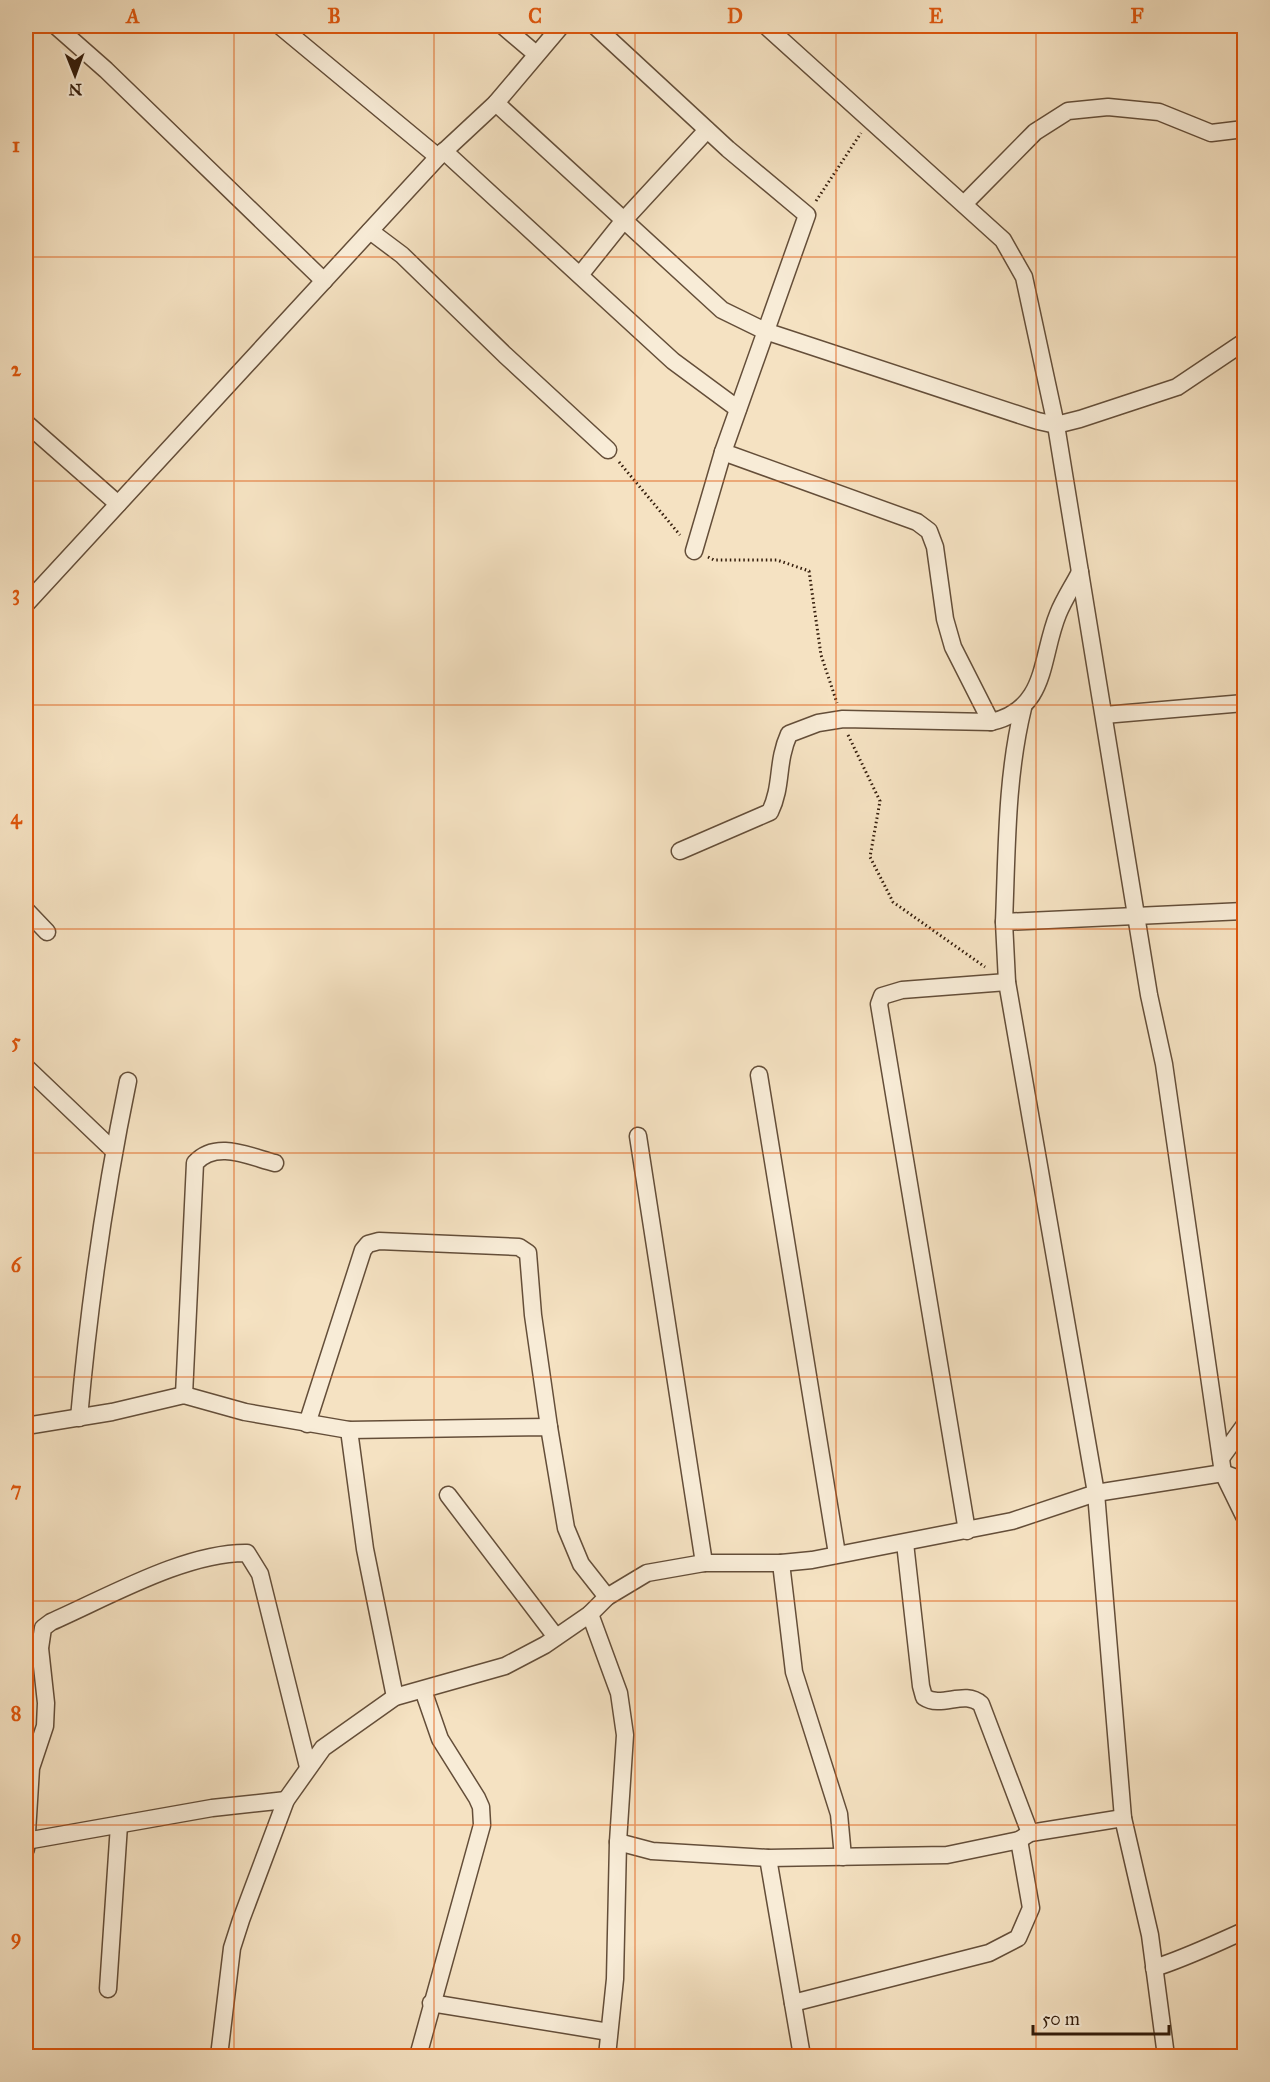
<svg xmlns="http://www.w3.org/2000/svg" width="1270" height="2082" font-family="'IM FELL Great Primer',serif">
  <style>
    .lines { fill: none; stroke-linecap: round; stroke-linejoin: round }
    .street-casing { stroke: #644e39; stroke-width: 19 }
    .path { stroke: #331c0b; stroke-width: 3; stroke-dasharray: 1.5 3; stroke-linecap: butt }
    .street { stroke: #f8ecd7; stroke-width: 16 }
    .grid { fill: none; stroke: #df560c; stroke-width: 1.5; stroke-opacity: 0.55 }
    .neatline { fill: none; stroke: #df560c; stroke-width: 2 }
    .grid-label { font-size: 20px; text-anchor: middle; font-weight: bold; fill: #df560c }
  </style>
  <rect width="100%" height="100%" fill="#f5e2c2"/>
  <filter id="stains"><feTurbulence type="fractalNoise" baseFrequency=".00333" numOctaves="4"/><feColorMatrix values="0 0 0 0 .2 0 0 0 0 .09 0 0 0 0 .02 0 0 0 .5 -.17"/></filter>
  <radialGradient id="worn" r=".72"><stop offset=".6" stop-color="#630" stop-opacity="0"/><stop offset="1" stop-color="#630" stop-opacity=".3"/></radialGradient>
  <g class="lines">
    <g class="street-casing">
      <g id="street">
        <polyline points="56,26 106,70 324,281"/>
        <polyline points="280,26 438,157"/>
        <polyline points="503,26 536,54"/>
        <polyline points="595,26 728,149 807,215 723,452 694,551"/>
        <polyline points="766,26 1003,240 1024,277 1056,425 1149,995 1164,1064 1223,1473 1244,1516"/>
        <polyline points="496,103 722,310 765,331 1038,421 1056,425 1080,419 1177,387 1244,342"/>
        <polyline points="444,151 673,361 738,409"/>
        <polyline points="964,204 1035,132 1068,111 1108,107 1159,112 1211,133 1244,129"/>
        <polyline points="370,231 402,255 505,355 608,450"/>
        <polyline points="580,275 624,220 707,130"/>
        <polyline points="26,423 118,504"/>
        <polyline points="723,452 917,522 929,531 935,547 945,619 953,647 991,722"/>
        <polyline points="26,604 438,157 496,103 561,26"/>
        <polyline points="1104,715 1244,703"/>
        <path d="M 680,851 L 770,812 C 783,785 776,763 789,734 L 818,723 L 843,719 L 991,722 C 1048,709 1040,658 1058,614 C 1064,599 1073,586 1080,572"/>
        <polyline points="26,910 47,932"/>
        <path d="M 1004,922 C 1007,850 1006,778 1023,708"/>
        <polyline points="26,1067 113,1150"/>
        <polyline points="759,1075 837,1554"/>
        <polyline points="638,1136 704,1563"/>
        <path d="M 184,1395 L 195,1163 C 216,1140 248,1156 275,1163"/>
        <path d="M 79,1418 C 89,1305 105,1192 128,1081"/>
        <polyline points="307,1424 363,1250 368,1244 379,1241 519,1247 528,1253 533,1315 549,1427"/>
        <polyline points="26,1426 112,1412 184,1395 245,1412 349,1430 549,1427 566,1528 581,1564 607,1597"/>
        <polyline points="349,1430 365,1549 395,1697"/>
        <polyline points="1221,1458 1244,1426"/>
        <polyline points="448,1495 556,1637"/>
        <polyline points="967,1531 879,1004 882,996 902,990 1007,982"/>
        <path d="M 905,1543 L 921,1686 L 924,1697 C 942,1709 964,1689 981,1704 L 1030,1833"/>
        <polyline points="781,1563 794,1672 839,1814 843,1857"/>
        <polyline points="590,1614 619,1693 625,1735 618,1842 615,1979 607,2056"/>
        <polyline points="26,1644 40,1648"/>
        <polyline points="26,1841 212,1808 286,1800"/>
        <polyline points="618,1842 652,1851 768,1858 947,1855 1019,1840 1030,1833 1123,1818"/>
        <path d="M 26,1849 L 31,1768 L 45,1726 L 46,1703 L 40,1648 L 43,1628 L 51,1622 C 108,1597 186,1552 247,1553 L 260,1574 L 308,1767"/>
        <polyline points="768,1858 802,2056"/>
        <path d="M 1154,1968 C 1186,1958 1214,1944 1244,1931"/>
        <polyline points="108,1989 119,1825"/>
        <polyline points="431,2003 609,2032"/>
        <polyline points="793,2003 989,1953 1018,1938 1031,1908 1019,1840"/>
        <polyline points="219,2056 232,1948 241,1920 286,1800 323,1748 395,1697 505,1666 545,1645 590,1614 607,1597 647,1573 704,1563 781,1563 812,1560 1012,1521 1096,1493 1223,1473 1244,1481"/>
        <polyline points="418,2056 482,1825 481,1807 477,1798 440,1739 423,1690"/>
        <polyline points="1166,2056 1150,1935 1123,1818 1096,1493 1007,982 1004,922 1244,911"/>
      </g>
    </g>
    <g class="path">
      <polyline points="816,201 861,133"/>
      <polyline points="619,462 680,535"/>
      <polyline points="708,557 714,560 777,560 809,571 821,655 837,703"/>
      <polyline points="848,735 880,801 870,857 893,902 985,967"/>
    </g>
    <use href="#street" class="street"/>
  </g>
  <path class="grid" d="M 234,26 L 234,2056M 434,26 L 434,2056M 635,26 L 635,2056M 836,26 L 836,2056M 1036,26 L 1036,2056M 26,257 L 1244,257M 26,481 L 1244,481M 26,705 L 1244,705M 26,929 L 1244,929M 26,1153 L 1244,1153M 26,1377 L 1244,1377M 26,1601 L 1244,1601M 26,1825 L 1244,1825"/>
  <rect width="1270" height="2082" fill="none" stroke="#f5e2c2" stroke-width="66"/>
  <g transform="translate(75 75) rotate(179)" stroke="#f8ecd7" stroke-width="4.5" paint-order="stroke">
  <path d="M0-4.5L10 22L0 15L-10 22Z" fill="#331c0b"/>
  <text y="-9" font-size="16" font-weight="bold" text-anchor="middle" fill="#331c0b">N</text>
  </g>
  <path d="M1033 2025v9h136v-9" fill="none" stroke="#331c0b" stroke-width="3"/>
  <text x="1042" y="2025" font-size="18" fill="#331c0b" stroke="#f8ecd7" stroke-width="4.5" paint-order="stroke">50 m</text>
  <rect x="33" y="33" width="1204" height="2016" class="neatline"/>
  <g class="grid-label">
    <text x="133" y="23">A</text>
    <text x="334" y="23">B</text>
    <text x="535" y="23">C</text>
    <text x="735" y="23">D</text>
    <text x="936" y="23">E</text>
    <text x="1137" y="23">F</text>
    <text x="16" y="152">1</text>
    <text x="16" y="376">2</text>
    <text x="16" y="600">3</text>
    <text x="16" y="824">4</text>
    <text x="16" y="1048">5</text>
    <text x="16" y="1272">6</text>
    <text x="16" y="1496">7</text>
    <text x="16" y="1720">8</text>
    <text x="16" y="1944">9</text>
  </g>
  <rect width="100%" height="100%" filter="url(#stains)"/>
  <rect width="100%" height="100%" fill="url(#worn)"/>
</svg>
